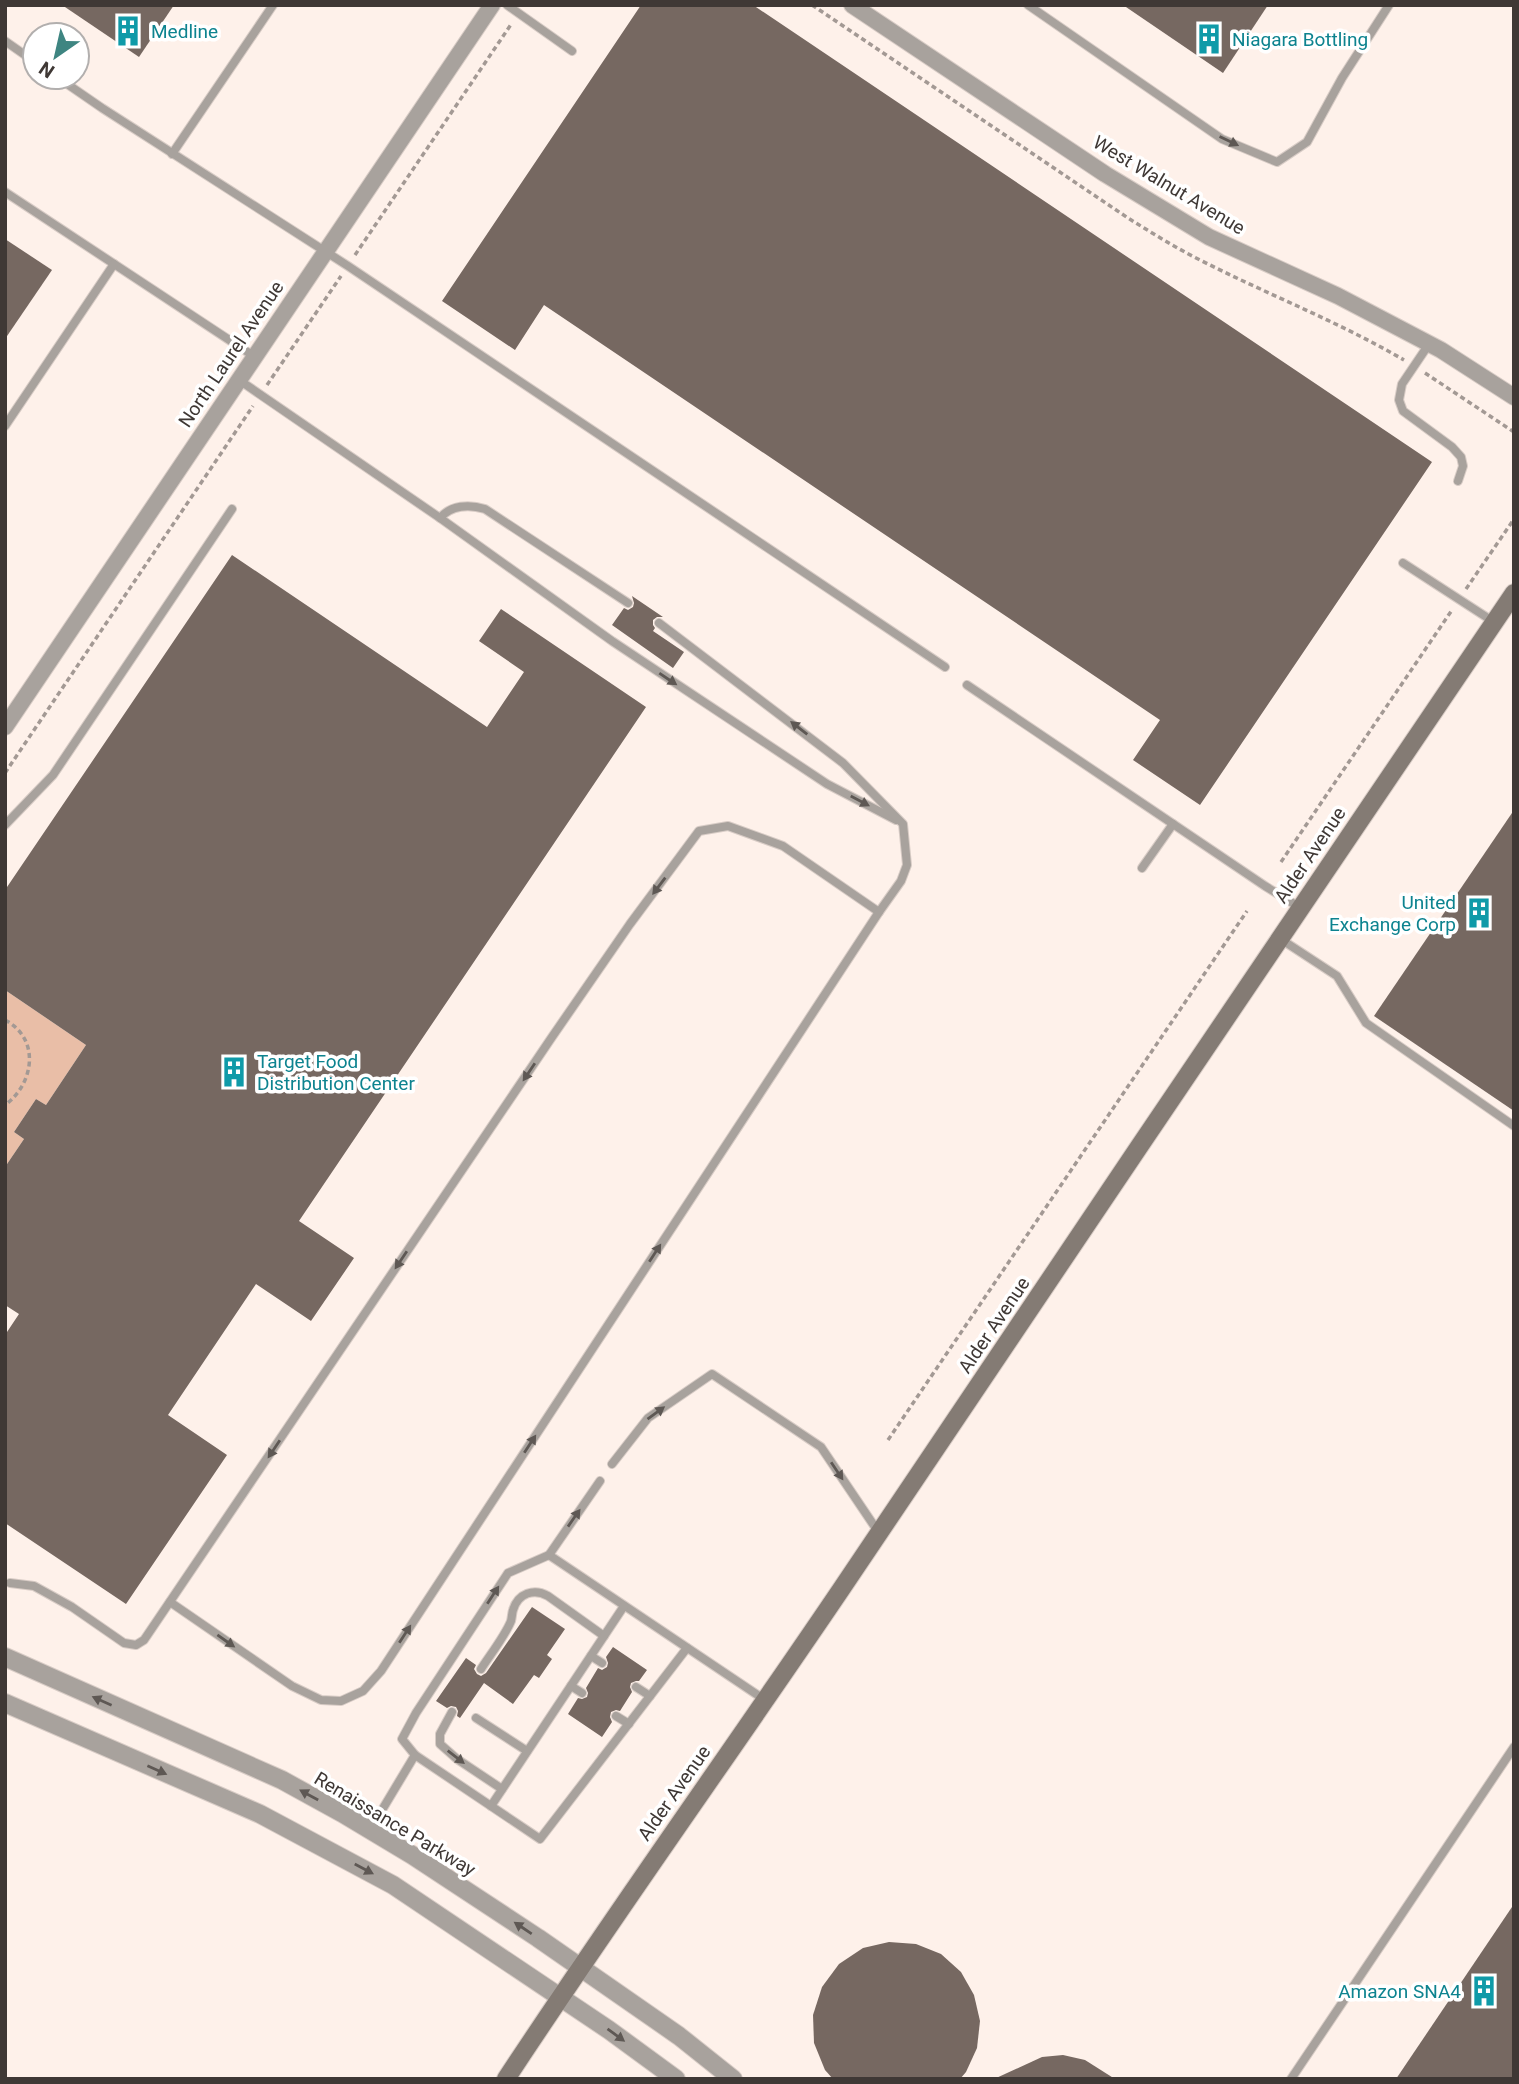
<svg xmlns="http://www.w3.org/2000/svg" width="1519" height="2084" font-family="Roboto,sans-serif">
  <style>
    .green { fill: #e9bea7 }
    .building { fill: #766861 }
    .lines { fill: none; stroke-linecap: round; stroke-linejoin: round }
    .service-casing { stroke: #d8ccc6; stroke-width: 10 }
    .minor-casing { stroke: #d8ccc6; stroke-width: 18 }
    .tertiary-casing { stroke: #d8ccc6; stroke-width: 20 }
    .secondary-casing { stroke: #d8ccc6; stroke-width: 20 }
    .path { stroke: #a39994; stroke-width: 3.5; stroke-dasharray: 5 3.5; stroke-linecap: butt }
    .service { stroke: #a8a29d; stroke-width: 8 }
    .minor { stroke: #a8a29d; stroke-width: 16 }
    .tertiary { stroke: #a8a29d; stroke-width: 18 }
    .secondary { stroke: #847b74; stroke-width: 18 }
    .oneway { fill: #5e5854 }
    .labels { text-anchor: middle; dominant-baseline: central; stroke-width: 7; stroke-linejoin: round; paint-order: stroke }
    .culture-label { font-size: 19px; fill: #0d838f; stroke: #fff; text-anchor: start }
    .street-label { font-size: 19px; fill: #3f3835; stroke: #fff }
  </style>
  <rect width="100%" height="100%" fill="#fef1ea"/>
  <polygon class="green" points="5,990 86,1045 46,1105 36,1099 14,1132 24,1139 5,1167"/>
  <g class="building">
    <polygon points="62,5 174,5 139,57"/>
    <polygon points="641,5 753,5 1432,462 1200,805 1133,760 1160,720 544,305 515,350 442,301"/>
    <polygon points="1123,5 1268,5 1223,73"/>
    <polygon points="5,239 52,270 5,339"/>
    <polygon points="232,555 487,727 524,672 479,641 501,609 646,707 299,1221 354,1258 311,1321 256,1284 168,1415 227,1455 126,1604 5,1523 5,1335 19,1314 5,1305 5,1167 24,1139 14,1132 36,1099 46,1105 86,1045 5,990 5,890"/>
    <polygon points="632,596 663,617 657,617 653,620 653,625 655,628 653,631 684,652 673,668 612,625 624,608 628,610 633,607 634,603"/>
    <polygon points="1514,810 1514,1111 1374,1016"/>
    <polygon points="532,1607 565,1629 547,1655 552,1659 539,1678 534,1675 513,1704 484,1683 460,1718 457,1716 458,1711 456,1707 451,1706 447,1708 436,1701 466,1658 476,1665 474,1669 477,1674 481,1676 486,1673"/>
    <polygon points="613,1647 647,1670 639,1681 636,1681 631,1683 630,1687 632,1692 620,1711 616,1710 611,1712 610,1717 612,1722 602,1737 568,1714 578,1698 582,1699 587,1697 588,1693 586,1688 598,1668 602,1670 607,1667 608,1663 606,1657"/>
    <polygon points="1514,1904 1514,2079 1396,2079"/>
    <polygon points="889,1942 916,1944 941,1954 961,1972 974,1995 980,2021 977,2048 966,2072 960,2079 833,2079 825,2070 814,2043 813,2015 822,1987 839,1964 863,1948"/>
    <polygon points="1063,2055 1085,2060 1115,2079 994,2079 1042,2057"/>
  </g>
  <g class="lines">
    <g class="service-casing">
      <g id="service">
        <polyline points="507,5 572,51"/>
        <polyline points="1028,5 1222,139 1277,162 1307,142 1342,78 1389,5"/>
        <polyline points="5,41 35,62"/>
        <polyline points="57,77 102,108 348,266 945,667"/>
        <polyline points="172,154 273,5"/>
        <polyline points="5,192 255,357"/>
        <polyline points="1429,344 1402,384 1399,400 1403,411 1452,447 1461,457 1463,466 1458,481"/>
        <polyline points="239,380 440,518 612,641 827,784 896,820"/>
        <polyline points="5,426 114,264"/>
        <path d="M 440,518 C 451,505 469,504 485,509 L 628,603"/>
        <polyline points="1403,563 1494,622"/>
        <polyline points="967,685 1265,886 1299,907"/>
        <polyline points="5,825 53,775 232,509"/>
        <polyline points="1142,868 1173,824"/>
        <polyline points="1279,938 1337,976 1366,1023 1514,1126"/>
        <polyline points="612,1464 648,1418 712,1374 821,1447 879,1533"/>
        <polyline points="549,1555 765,1700"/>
        <polyline points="10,1583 34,1586 72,1607 124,1643 136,1645 144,1640 552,1037 630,924 699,831 728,826 783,846 879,912 901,881 907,865 903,824 843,763 659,623"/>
        <polyline points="170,1602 292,1686 321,1700 341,1701 363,1691 381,1671 879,912"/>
        <polyline points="591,1656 602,1663"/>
        <path d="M 481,1669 C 490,1655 505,1636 511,1621 C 512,1617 512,1613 513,1610 C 518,1593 534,1588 548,1596 L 604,1636"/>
        <polyline points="571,1686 582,1693"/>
        <polyline points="636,1687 650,1696"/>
        <polyline points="452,1712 440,1734 440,1744 457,1759 502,1789"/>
        <polyline points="616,1716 629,1724"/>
        <polyline points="476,1718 527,1751"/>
        <polyline points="415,1755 402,1739 416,1713 508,1573 549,1555 600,1481"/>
        <polyline points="491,1806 624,1606"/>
        <polyline points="370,1830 415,1755 540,1839 687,1648"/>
        <polyline points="1291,2079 1514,1747"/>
      </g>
    </g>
    <g class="minor-casing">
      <g id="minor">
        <polyline points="852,5 1105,174 1209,237 1338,296 1441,350 1514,397"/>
        <polyline points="5,727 492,5"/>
      </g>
    </g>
    <g class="tertiary-casing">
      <g id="tertiary">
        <polyline points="5,1657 282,1780 342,1813 412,1855 538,1938 679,2036 733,2079"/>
        <polyline points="5,1703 260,1814 393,1885 609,2030 676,2079"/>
      </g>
    </g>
    <g class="secondary-casing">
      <path id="secondary" d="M 506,2079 C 615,1913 731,1752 842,1588 C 1066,1256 1288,924 1514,593"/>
    </g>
    <g class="path">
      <path d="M 812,5 L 1128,218 C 1152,233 1176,248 1202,261 C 1269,295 1339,322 1404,360"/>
      <polyline points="355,255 512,23"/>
      <polyline points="1425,373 1514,432"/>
      <polyline points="267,385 341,276"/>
      <polyline points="1466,589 1514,519"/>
      <polyline points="5,773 253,406"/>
      <polyline points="1281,862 1452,610"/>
      <path d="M 5,1020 C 41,1039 34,1084 5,1105"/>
      <polyline points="888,1440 1247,911"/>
    </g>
    <use href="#service" class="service"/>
    <use href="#minor" class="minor"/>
    <use href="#tertiary" class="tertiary"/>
    <use href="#secondary" class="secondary"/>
  </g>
  <defs><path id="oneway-solid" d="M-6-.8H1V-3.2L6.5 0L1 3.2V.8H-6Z" transform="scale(1.75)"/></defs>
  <g class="oneway">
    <use href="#oneway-solid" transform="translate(1229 141) rotate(26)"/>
    <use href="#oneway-solid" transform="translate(668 679) rotate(34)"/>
    <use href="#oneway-solid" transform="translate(799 728) rotate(-142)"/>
    <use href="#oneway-solid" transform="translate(860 801) rotate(28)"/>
    <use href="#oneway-solid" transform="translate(659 886) rotate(127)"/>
    <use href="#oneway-solid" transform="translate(529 1072) rotate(124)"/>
    <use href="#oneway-solid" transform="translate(655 1253) rotate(-57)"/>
    <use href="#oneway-solid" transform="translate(401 1260) rotate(124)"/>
    <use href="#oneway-solid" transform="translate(656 1413) rotate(-36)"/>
    <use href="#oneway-solid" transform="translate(530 1444) rotate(-57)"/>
    <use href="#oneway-solid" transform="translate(274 1449) rotate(124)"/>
    <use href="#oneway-solid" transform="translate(837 1471) rotate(56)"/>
    <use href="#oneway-solid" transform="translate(574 1518) rotate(-55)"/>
    <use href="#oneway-solid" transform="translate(493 1595) rotate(-57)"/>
    <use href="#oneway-solid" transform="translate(405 1634) rotate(-57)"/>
    <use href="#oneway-solid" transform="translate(226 1641) rotate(35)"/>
    <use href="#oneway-solid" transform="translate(102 1701) rotate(-156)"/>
    <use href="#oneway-solid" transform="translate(456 1757) rotate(38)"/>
    <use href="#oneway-solid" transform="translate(157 1770) rotate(24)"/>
    <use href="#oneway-solid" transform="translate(309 1795) rotate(-151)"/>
    <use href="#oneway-solid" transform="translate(364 1869) rotate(28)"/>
    <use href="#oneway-solid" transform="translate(523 1928) rotate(-146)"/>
    <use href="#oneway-solid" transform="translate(616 2035) rotate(36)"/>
  </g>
  <defs>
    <g id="building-bare" transform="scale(2.415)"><path d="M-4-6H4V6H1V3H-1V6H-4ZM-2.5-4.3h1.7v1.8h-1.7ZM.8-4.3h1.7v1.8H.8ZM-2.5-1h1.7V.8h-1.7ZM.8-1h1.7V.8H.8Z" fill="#0f9aa8" stroke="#fff" stroke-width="2.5" paint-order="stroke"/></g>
  </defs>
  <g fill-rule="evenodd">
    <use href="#building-bare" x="128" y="31"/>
    <use href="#building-bare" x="1209" y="39"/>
    <use href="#building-bare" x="1479" y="913"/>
    <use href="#building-bare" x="234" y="1072"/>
    <use href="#building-bare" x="1484" y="1991"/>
  </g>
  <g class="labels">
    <g class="culture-label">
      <text x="151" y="31">Medline</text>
      <text x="1232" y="39">Niagara Bottling</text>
      <text x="1456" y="902" text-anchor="end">United<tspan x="1456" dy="22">Exchange Corp</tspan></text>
      <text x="257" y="1061">Target Food<tspan x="257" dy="22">Distribution Center</tspan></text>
      <text x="1461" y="1991" text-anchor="end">Amazon SNA4</text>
    </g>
    <g class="street-label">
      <text transform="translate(1169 185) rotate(31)">West Walnut Avenue</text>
      <text transform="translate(231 354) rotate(-56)">North Laurel Avenue</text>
      <text transform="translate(1310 855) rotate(-56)">Alder Avenue</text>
      <text transform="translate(994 1325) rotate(-56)">Alder Avenue</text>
      <text transform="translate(674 1793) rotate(-55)">Alder Avenue</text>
      <text transform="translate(395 1824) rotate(31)">Renaissance Parkway</text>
    </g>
  </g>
  <rect width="1519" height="2084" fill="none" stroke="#3f3835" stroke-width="14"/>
  <g transform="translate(56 56) rotate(214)"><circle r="33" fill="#ffffff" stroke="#b2afae" stroke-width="2"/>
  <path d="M0-5L12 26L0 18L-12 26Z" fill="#3e8581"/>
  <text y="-10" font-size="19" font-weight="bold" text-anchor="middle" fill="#3f3835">N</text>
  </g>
</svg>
